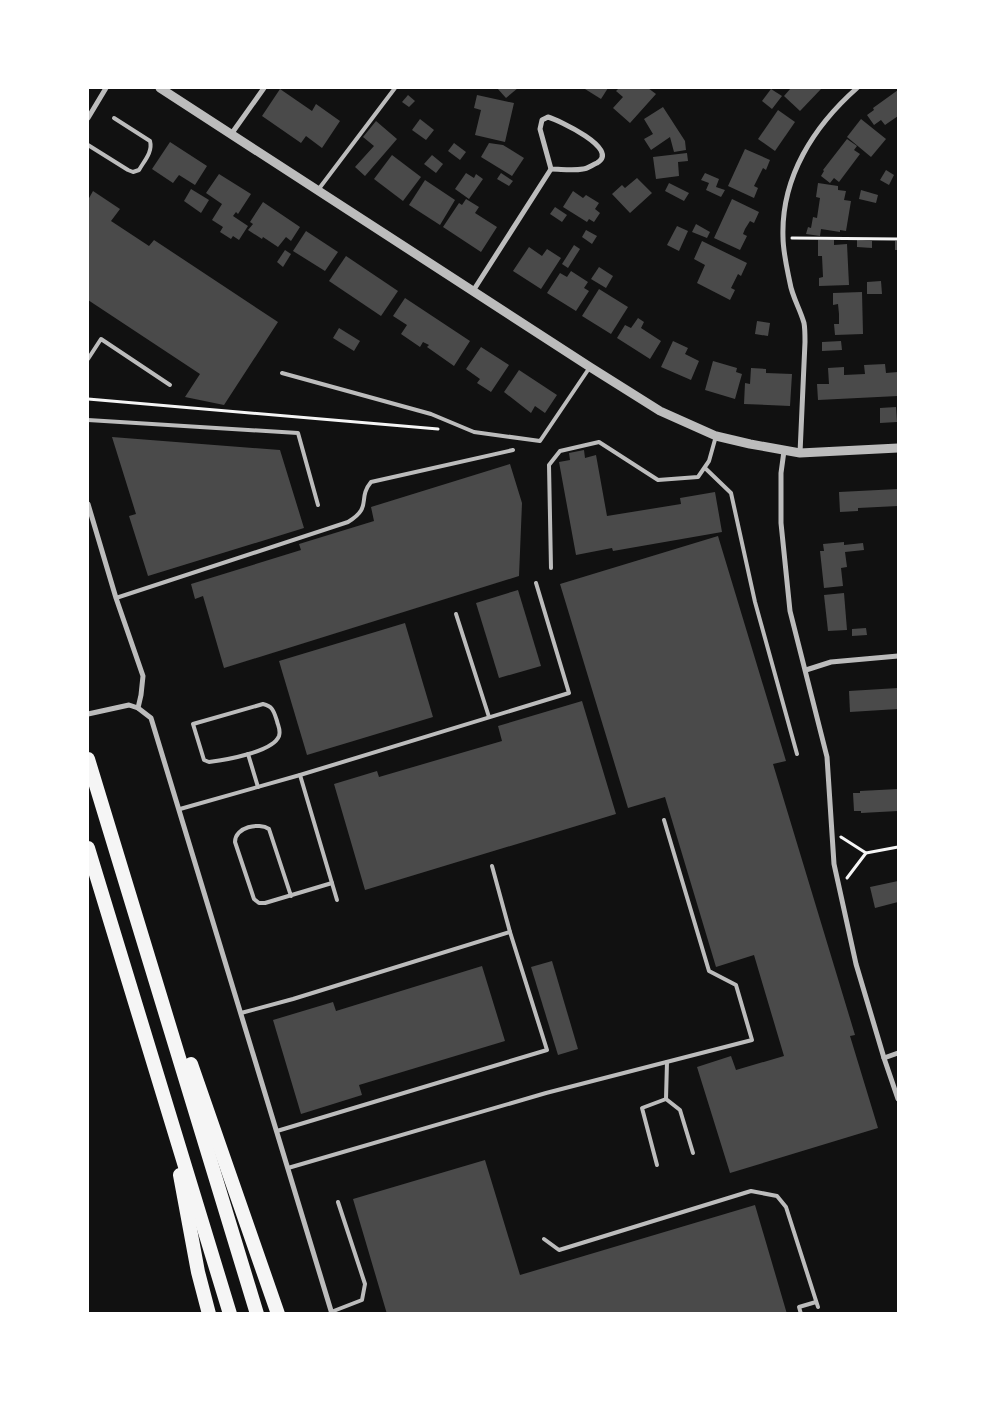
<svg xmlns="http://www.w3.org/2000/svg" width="986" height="1401" font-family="'PT Sans',sans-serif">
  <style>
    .building { fill: #4a4a4a }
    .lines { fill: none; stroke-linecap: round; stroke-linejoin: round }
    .path { stroke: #f5f5f5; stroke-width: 3 }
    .service { stroke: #bcbcbc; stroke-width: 4 }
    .minor { stroke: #bcbcbc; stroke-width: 5 }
    .tertiary { stroke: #bcbcbc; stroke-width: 9 }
    .trunk { stroke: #f5f5f5; stroke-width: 14 }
  </style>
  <rect width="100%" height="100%" fill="#111"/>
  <g class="building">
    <polygon points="497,88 518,88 506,98"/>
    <polygon points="585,88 608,88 601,99 585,89"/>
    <polygon points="619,88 648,88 656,94 630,123 613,108 623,97 616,91"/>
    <polygon points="791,88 822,88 800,111 784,96"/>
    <polygon points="280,89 312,111 316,104 340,121 322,148 306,136 301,143 262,116"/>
    <polygon points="771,89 782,96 772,109 762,101"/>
    <polygon points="898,90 898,116 885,125 881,120 874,125 867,115 874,110 873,108"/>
    <polygon points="408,95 415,101 409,107 402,102"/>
    <polygon points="477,95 514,103 505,142 475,135 481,110 474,108"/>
    <polygon points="663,107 685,141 686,150 674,152 670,137 651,150 644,139 653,134 644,119"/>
    <polygon points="778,110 795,122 775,151 758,139"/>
    <polygon points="420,119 434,130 426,140 412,130"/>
    <polygon points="861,119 886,139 871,157 847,137"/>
    <polygon points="376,121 397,139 365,176 355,167 374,146 363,137"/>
    <polygon points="847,139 857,146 854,150 860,154 839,182 834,178 830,183 821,176 824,171 823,170"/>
    <polygon points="170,142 207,166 195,185 179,175 173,183 152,169"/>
    <polygon points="454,143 466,152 460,160 448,151"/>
    <polygon points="489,143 503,145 524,158 512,176 481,157"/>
    <polygon points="745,149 770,160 766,170 763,168 754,186 758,188 754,198 728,186"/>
    <polygon points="687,153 688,161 678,162 679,176 656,179 653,157"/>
    <polygon points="392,155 421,177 403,201 374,179"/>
    <polygon points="432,155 443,164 436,173 424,164"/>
    <polygon points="886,170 894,175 889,185 880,180"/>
    <polygon points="466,173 474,178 476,174 483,179 469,199 455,189"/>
    <polygon points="501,173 513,181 509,186 497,179"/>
    <polygon points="705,173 719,179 716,187 725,190 721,197 706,190 709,183 701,180"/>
    <polygon points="219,174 251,194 238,214 236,212 233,216 248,226 239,240 233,236 231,239 220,232 223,227 212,220 222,204 206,193"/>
    <polygon points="637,178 652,193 630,213 612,194 622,185 625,188"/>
    <polygon points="425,180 455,200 440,225 409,205"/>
    <polygon points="669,183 689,193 684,201 665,191"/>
    <polygon points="818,183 838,186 838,190 846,191 844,200 851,201 846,231 840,230 840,232 821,229 820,236 806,234 808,227 811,228 813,217 817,218 820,198 816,197"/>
    <polygon points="191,189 209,200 201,213 184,201"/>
    <polygon points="861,190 878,195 876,203 859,199"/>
    <polygon points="93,191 120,209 111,221 149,246 154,240 278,322 224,405 185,397 200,374 88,300 88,200"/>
    <polygon points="573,191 583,198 586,195 599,203 595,209 600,213 594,222 589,219 587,222 563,207"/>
    <polygon points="466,199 479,207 475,213 497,227 481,252 443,227 459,203 462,205"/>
    <polygon points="732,199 759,212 754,223 750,221 745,229 743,234 747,236 740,250 714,238"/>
    <polygon points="263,202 300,227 291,241 286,237 278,247 263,237 262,239 248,230 253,224 250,222"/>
    <polygon points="555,207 567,215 562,222 550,214"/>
    <polygon points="696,224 710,232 707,238 692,232"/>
    <polygon points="677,226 688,231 679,251 667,245"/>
    <polygon points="586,230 597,236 592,244 582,237"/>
    <polygon points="306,231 338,252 325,271 293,251"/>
    <polygon points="818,240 834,240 834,245 847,244 849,285 819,286 819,278 823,277 822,256 818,256"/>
    <polygon points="857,240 872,241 872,248 857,247"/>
    <polygon points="702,241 747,263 741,276 738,274 731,288 735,290 730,300 697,283 705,265 694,259"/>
    <rect x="895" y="241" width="3" height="9"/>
    <polygon points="574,245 580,249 568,268 562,264"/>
    <polygon points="529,247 542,256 547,249 561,258 541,289 513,271"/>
    <polygon points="285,250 291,254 283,267 277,262"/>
    <polygon points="346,256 398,291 381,316 329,281"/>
    <polygon points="599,267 613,276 606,288 591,279"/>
    <polygon points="571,271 588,282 584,288 589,291 576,311 547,293 560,273 567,277"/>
    <polygon points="881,281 882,294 867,294 867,282"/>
    <polygon points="599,289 628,307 611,334 582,316"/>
    <polygon points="862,292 863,334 835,335 834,324 839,324 839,314 838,304 833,305 833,293"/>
    <polygon points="405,298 470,341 454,366 427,347 429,345 423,342 420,347 401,334 407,325 393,316"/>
    <polygon points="638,318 644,322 641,328 661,341 650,359 617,338 625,325 631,328"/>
    <polygon points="757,321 770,323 768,336 755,334"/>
    <polygon points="339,328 360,341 354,351 333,338"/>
    <polygon points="673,341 688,348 685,354 699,361 691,380 661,367"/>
    <polygon points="841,341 842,350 822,351 822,342"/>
    <polygon points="481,347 509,365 491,392 477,383 480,379 466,369"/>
    <polygon points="713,361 737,368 736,372 742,374 735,399 705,390"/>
    <polygon points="885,364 886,373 898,372 898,396 818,400 817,384 829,384 828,368 844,367 844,375 865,374 864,365"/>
    <polygon points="751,368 766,369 766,373 792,374 790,406 744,404 745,383 750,384"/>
    <polygon points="519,370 557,395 545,413 535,406 531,413 504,392"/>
    <polygon points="896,407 897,422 880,423 880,408"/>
    <polygon points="112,437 280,450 304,528 148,576 129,516 136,514"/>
    <polygon points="584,450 585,458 596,455 607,516 681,504 680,498 715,492 722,532 613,551 612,548 576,555 559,462 570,460 569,453"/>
    <polygon points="510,464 522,503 519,576 224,668 203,596 195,599 191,584 301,550 299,544 374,521 371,507"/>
    <polygon points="898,489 898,506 858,508 858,511 840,512 839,492"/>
    <polygon points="718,536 786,761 773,764 855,1035 850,1036 878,1128 730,1173 697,1067 731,1056 736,1070 784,1056 754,955 716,967 665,797 628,808 560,584"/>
    <polygon points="844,542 844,545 863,543 864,550 845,552 847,567 841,568 843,586 824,588 820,551 824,551 823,544"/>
    <polygon points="518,590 541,666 499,678 476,603"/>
    <polygon points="844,593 847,630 828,631 824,595"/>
    <polygon points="405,623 433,717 307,755 279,661"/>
    <polygon points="866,628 867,635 852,636 852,629"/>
    <polygon points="898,688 898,709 850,712 849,691"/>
    <polygon points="582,701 616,814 365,890 334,784 377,771 379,777 502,741 498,726"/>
    <polygon points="898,789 898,811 861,813 861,811 854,811 853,793 860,793 860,791"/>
    <polygon points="898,881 898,902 875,908 870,887"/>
    <polygon points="552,961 578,1049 558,1055 531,967"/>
    <polygon points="482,966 505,1041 359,1085 362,1095 301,1114 273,1020 333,1002 336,1011"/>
    <polygon points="485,1160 520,1275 755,1205 787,1314 387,1314 353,1199"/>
  </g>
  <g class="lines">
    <g class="path">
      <polyline points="792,238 898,239"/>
      <polyline points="88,399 438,429"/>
      <polyline points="841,837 866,853"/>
      <polyline points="847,878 866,853 898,847"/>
    </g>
    <g class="service">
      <path d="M 88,145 L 128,170 L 133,172 L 139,170 C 144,161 153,152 150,141 L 114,118"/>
      <polyline points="318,190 395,88"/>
      <polyline points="88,359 101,339 170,385"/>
      <polyline points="282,373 431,414 474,432 540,441 590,367"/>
      <polyline points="88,420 298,433 318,505"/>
      <polyline points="705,468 731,493 755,602 797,754"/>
      <polyline points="551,568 549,465 560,451 599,442 658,480 698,477 709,461 716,436"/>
      <path d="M 116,598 L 348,522 C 373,507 357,499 371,482 L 513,450"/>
      <polyline points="456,614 489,717"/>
      <path d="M 263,704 C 273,706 274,712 277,721 C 278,726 281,730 279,736 C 273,752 225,760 209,762 L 204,760 L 193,724 Z"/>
      <polyline points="248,754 258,787"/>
      <polyline points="300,775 337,900"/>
      <polyline points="180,809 300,775 569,693 536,583"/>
      <path d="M 291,896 L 269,829 C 259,822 235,827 235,842 L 254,899 L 259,903 L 265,903 L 332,883"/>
      <polyline points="241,1013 293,999 510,932"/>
      <polyline points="667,1062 666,1099 680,1110 693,1153"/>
      <polyline points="277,1131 547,1050 510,932 492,866"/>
      <polyline points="657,1165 642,1108 666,1099"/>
      <polyline points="288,1168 546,1093 752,1040 736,985 709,971 664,820"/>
      <polyline points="544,1239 559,1250 751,1191 777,1196 786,1207 818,1307"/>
      <polyline points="331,1312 362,1300 365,1284 338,1202"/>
      <polyline points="801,1314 799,1307 816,1302"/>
    </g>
    <g class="minor">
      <path d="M 548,117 C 558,120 621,149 597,163 C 592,165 587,169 583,169 C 572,171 561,169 551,169 L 540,129 L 542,120 Z"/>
      <polyline points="88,118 106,88"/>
      <polyline points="232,133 264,88"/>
      <polyline points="473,291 551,169"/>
      <polyline points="784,451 781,473 781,523 790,611 827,757 834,864 856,964 884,1058 898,1099"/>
      <path d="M 800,453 L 805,342 C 805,335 805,328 804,323 C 800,309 792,296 790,283 C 787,268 783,252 783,237 C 781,177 814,126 857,88"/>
      <polyline points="88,504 116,598 143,676 141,695 138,708 151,718 332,1314"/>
      <polyline points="806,670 831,662 898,656"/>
      <polyline points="88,714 129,705 138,708"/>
      <polyline points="884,1058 898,1053"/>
    </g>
    <polyline class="tertiary" points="160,88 590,367 660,411 716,436 750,444 800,453 898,448"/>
    <g class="trunk">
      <polyline points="88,759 257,1314"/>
      <polyline points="88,848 230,1314"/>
      <polyline points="191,1064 278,1314"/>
      <polyline points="180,1175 198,1272 209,1314"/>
    </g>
  </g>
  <rect width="986" height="1401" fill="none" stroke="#ffffff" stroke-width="178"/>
</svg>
